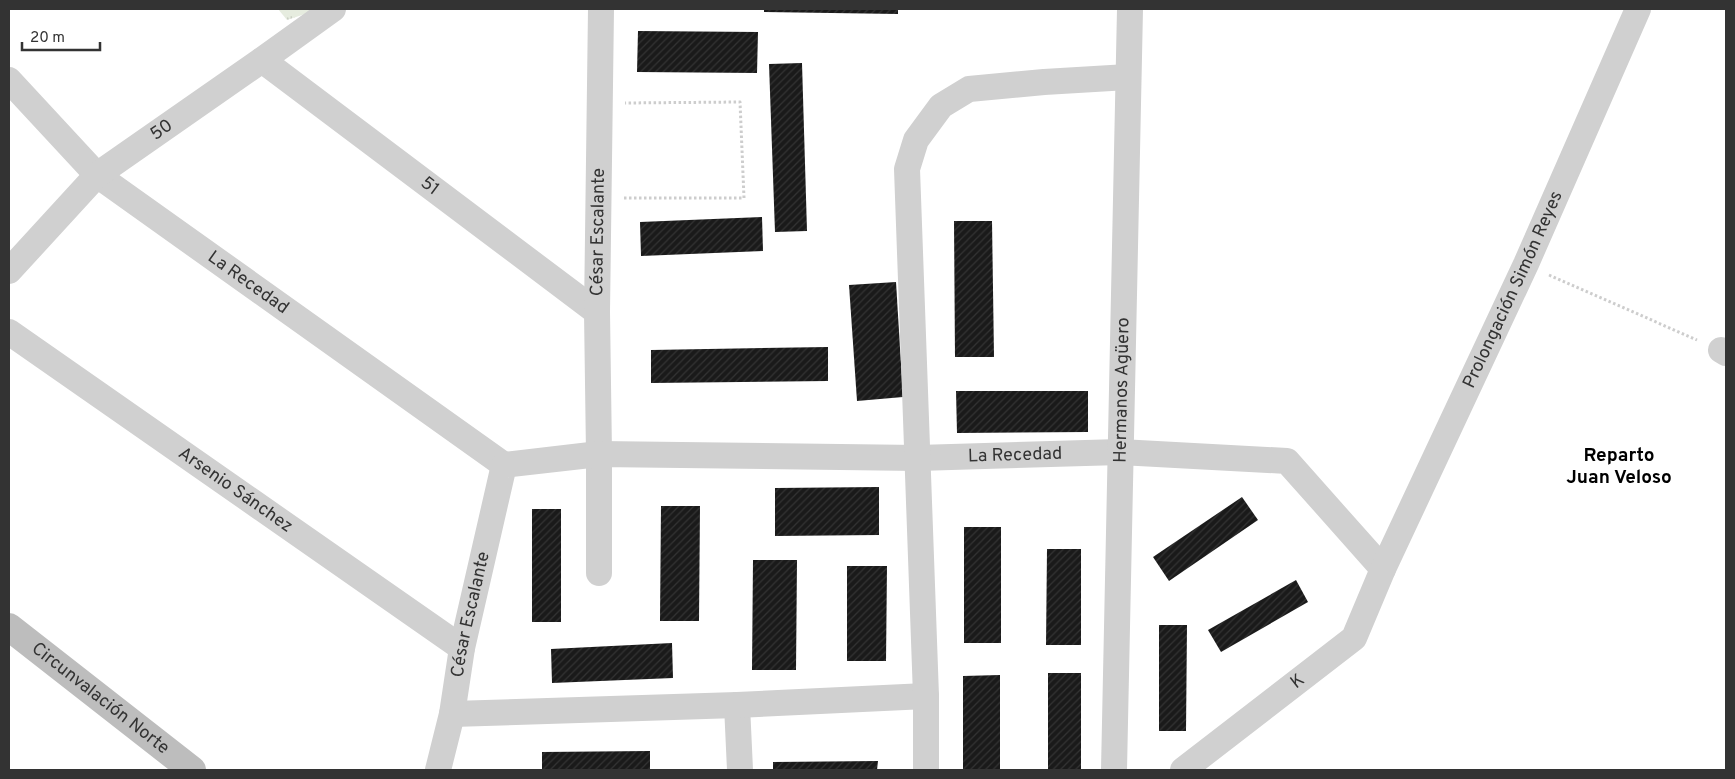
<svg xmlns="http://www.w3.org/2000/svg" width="1735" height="779" font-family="Overpass,sans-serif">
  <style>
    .grass { fill: url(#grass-tufts) }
    .building { fill: url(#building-hatch) }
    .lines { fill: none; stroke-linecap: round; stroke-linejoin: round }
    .path { stroke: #cdcdcd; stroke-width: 3; stroke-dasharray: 2.5 2.5; stroke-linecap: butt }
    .street { stroke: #d0d0d0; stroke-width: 26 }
    .secondary { stroke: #bdbdbd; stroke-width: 28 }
    .labels { text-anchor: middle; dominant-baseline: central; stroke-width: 5; stroke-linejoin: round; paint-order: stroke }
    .street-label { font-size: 18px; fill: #333; stroke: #fff }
    .neighbourhood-label { font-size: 19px; font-weight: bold; fill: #000; stroke: #fff }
  </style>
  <defs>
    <pattern id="grass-tufts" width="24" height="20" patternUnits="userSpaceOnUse" patternTransform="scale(1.25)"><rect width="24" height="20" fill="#e6ecdf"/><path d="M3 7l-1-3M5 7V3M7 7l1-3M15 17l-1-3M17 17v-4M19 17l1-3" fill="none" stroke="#c6cbc0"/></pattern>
    <pattern id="building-hatch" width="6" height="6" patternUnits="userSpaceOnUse" patternTransform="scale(1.25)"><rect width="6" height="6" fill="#1a1a1a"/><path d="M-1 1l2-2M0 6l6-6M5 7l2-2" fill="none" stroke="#333"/></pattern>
  </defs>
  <rect width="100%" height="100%" fill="#fff"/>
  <polygon class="grass" points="278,9 320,9 287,20"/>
  <g class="building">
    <polygon points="764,9 898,9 898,14 764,12"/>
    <polygon points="638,31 758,32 757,73 637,72"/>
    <polygon points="802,63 807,231 775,232 769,64"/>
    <polygon points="762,217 763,251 641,256 640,222"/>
    <polygon points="954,221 992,221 994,357 955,357"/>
    <polygon points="896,282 903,397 857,401 849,285"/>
    <polygon points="828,347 828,381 651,383 651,350"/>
    <polygon points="956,391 1088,391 1088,432 957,433"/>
    <polygon points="879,487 879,535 775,536 775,488"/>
    <polygon points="1242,497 1258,520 1169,581 1153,557"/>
    <polygon points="661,506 700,506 699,621 660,621"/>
    <rect x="532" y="509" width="29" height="113"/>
    <rect x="964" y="527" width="37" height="116"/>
    <polygon points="1047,549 1081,549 1081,645 1046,645"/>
    <polygon points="753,560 797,560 796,670 752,670"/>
    <polygon points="847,566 887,566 886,661 847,661"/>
    <polygon points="1296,580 1308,602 1221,652 1208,630"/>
    <polygon points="1159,625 1187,625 1186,731 1159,731"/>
    <polygon points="672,643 673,678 552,683 551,649"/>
    <rect x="1048" y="673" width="33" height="97"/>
    <polygon points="1000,675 1000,770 963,770 963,676"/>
    <polygon points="650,751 650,770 542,770 542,752"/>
    <polygon points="878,761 877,770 773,770 773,762"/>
  </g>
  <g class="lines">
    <g class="path">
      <polyline points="624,198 744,198 740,102 625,103"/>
      <polyline points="1549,275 1697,340"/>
    </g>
    <g class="street">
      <path id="s1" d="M 262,60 L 597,312"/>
      <path id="s2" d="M 9,80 L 97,175 L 504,465"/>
      <path id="s3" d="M 9,271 L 97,175 L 262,60 L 333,9"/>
      <path id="s4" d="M 9,332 L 462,648"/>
      <polyline points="1721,350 1726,353"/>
      <path id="s5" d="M 599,573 L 599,454 L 597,312 L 601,9"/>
      <polyline points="737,705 740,770"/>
      <polyline points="452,714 737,705 926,696"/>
      <path id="s6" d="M 438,770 L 452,714 L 462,648 L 504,465 L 599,454 L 918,458 L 1120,452 L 1287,461 L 1383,569"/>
      <polyline points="926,770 926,696 907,169 916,140 941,106 969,89 1044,82 1128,77"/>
      <path id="s7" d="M 1114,770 L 1130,9"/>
      <path id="s8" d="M 1183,770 L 1354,638 L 1383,569 L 1526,264 L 1638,9"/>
    </g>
    <path class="secondary" id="s9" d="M 9,627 L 192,770"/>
  </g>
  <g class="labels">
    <g class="street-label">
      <text stroke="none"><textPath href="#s3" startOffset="209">50</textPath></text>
      <text stroke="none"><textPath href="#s1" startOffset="210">51</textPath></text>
      <text stroke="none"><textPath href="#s5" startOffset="341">César Escalante</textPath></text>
      <text stroke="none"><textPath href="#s2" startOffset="315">La Recedad</textPath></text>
      <text stroke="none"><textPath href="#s8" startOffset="599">Prolongación Simón Reyes</textPath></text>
      <text stroke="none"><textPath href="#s7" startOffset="380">Hermanos Agüero</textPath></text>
      <text stroke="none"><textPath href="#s6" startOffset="824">La Recedad</textPath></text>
      <text stroke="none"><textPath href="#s4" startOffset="276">Arsenio Sánchez</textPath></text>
      <text stroke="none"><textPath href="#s6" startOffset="159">César Escalante</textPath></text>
      <text stroke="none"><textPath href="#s8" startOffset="145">K</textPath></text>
      <text stroke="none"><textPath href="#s9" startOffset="116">Circunvalación Norte</textPath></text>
    </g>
    <g class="neighbourhood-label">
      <text x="1619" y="456">Reparto<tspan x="1619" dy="22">Juan Veloso</tspan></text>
    </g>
  </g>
  <rect width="1735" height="779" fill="none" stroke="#333333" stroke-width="20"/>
  <path d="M22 42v8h78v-8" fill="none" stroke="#333333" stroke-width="2.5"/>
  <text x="30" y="42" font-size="15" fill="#333333" stroke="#ffffff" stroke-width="4" paint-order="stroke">20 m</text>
</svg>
